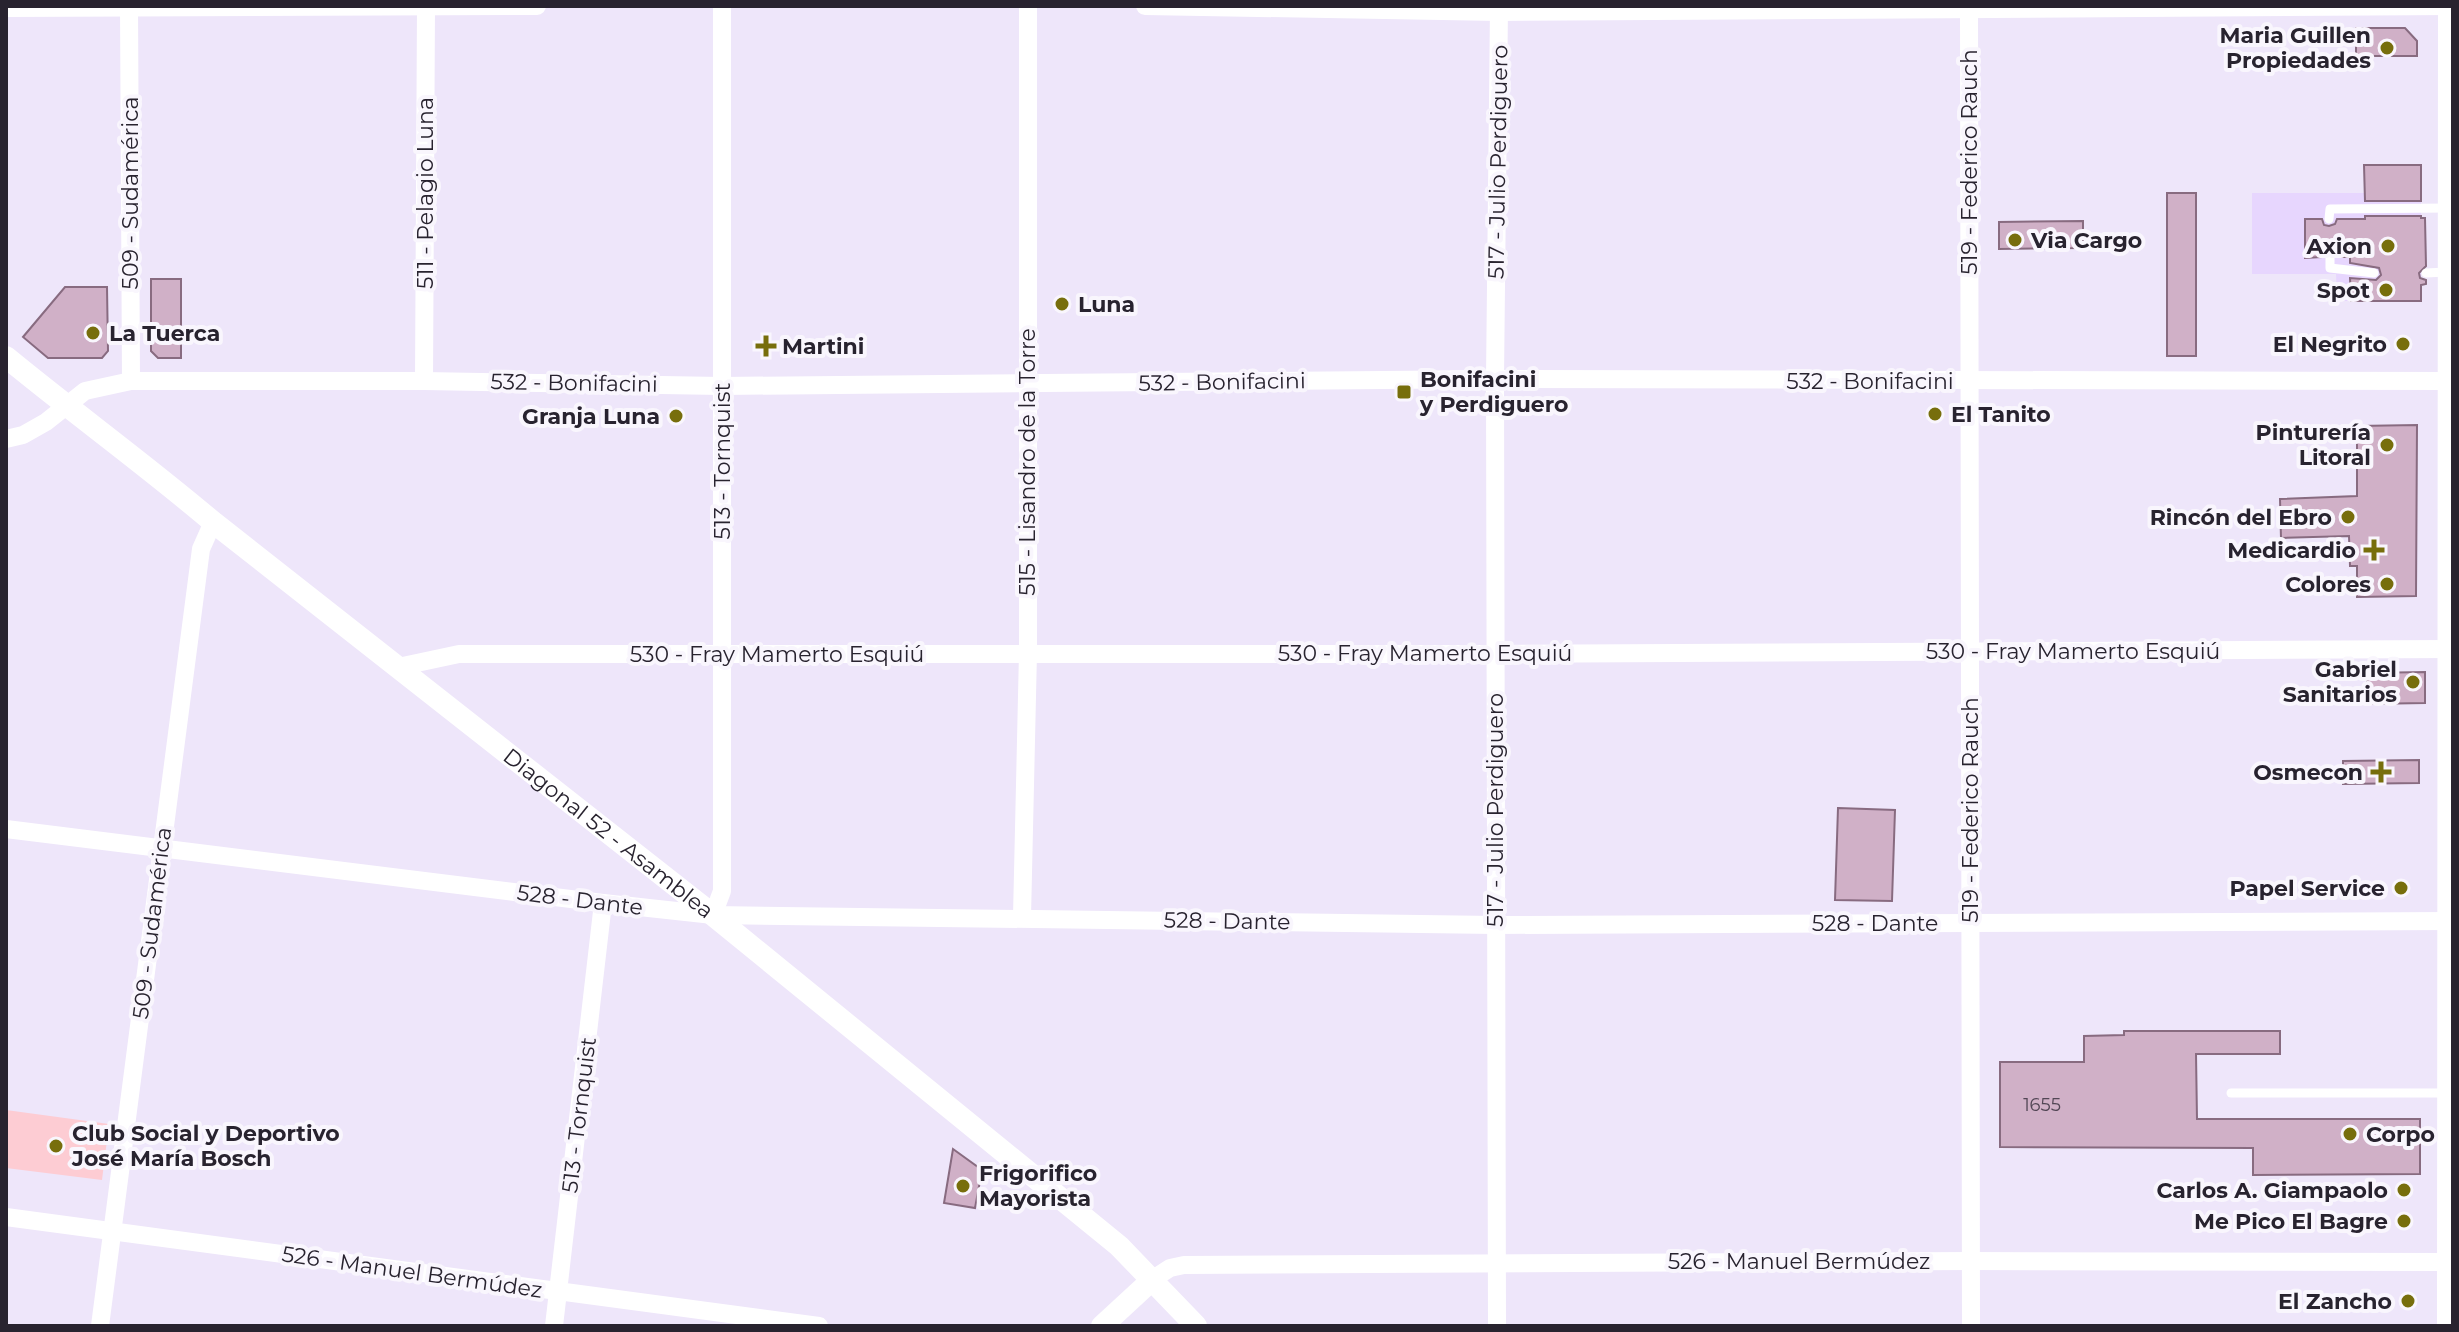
<svg xmlns="http://www.w3.org/2000/svg" width="2459" height="1332" font-family="Montserrat,sans-serif">
  <style>
    .built { fill: #e7d6fe }
    .green { fill: #fdccd3 }
    .building { fill: #d0b0c7; stroke: #886b80; stroke-width: 2 }
    .lines { fill: none; stroke-linecap: round; stroke-linejoin: round }
    .service { stroke: #fff; stroke-width: 9 }
    .minor { stroke: #fff; stroke-width: 18 }
    .tertiary { stroke: #fff; stroke-width: 22 }
    .secondary { stroke: #fff; stroke-width: 26 }
    .poi-dot { fill: #776e0c; stroke: #f9f6fd; stroke-width: 3 }
    .labels { text-anchor: middle; dominant-baseline: central; stroke-width: 8; stroke-linejoin: round; paint-order: stroke }
    .number-label { font-size: 18px; fill: #524655 }
    .poi-label { font-size: 22px; font-weight: bold; fill: #28232f; stroke: #f9f6fd; text-anchor: end }
    .street-label { font-size: 22px; fill: #28232f; stroke: #f9f6fd }
  </style>
  <rect width="100%" height="100%" fill="#eee6fa"/>
  <polygon class="built" points="2252,193 2421,193 2421,301 2337,301 2336,274 2252,274"/>
  <polygon class="green" points="6,1110 109,1124 102,1180 6,1168"/>
  <g class="building">
    <polygon points="2356,28 2405,28 2417,41 2417,56 2356,56"/>
    <polygon points="2364,165 2421,165 2421,201 2365,201"/>
    <rect x="2167" y="193" width="29" height="163"/>
    <polygon points="2365,216 2421,216 2421,218 2425,218 2426,266 2419,273 2420,278 2426,280 2426,284 2421,285 2421,301 2351,301 2350,278 2376,280 2381,275 2379,268 2350,263 2350,257 2338,257 2331,250 2326,251 2322,257 2305,258 2305,219 2322,219 2324,225 2329,226 2335,224 2337,219 2365,219"/>
    <polygon points="2083,221 2083,248 1999,249 1999,222"/>
    <polygon points="151,279 181,279 181,358 158,358 151,351"/>
    <polygon points="65,287 107,287 108,351 102,358 48,358 23,337"/>
    <polygon points="2417,425 2416,596 2357,597 2357,566 2350,566 2349,536 2281,538 2280,499 2357,496 2357,426"/>
    <polygon points="2425,672 2425,703 2367,704 2367,673"/>
    <polygon points="2419,760 2419,783 2343,784 2343,761"/>
    <polygon points="1838,808 1895,810 1892,901 1835,900"/>
    <polygon points="2124,1031 2280,1031 2280,1054 2196,1054 2197,1119 2420,1119 2420,1174 2253,1175 2253,1148 2000,1147 2000,1062 2084,1062 2084,1036 2124,1035"/>
    <polygon points="953,1149 982,1170 975,1208 944,1203"/>
  </g>
  <g class="lines">
    <g class="service">
      <polyline points="2329,219 2330,209 2450,208"/>
      <polyline points="2330,257 2330,268 2374,273"/>
      <polyline points="2426,273 2446,272"/>
      <polyline points="2231,1093 2447,1093"/>
    </g>
    <g class="minor">
      <polyline points="129,6 131,381"/>
      <polyline points="1145,6 1499,12 2453,6"/>
      <polyline points="1969,6 1971,1326"/>
      <polyline points="6,8 537,6"/>
      <polyline points="424,381 426,6"/>
      <polyline points="6,439 23,435 46,422 85,391 131,381 424,381 722,386 1495,379 2453,381"/>
      <polyline points="398,667 459,654 1495,654 2453,649"/>
      <polyline points="6,829 603,903 713,915 1496,925 2453,921"/>
      <polyline points="713,915 722,891 722,6"/>
      <polyline points="1022,917 1028,652 1028,6"/>
      <polyline points="6,1217 819,1326"/>
      <polyline points="1153,1279 1170,1268 1184,1265 1971,1261 2450,1262"/>
      <polyline points="100,1326 201,549 213,522"/>
      <polyline points="554,1326 603,903"/>
      <polyline points="1497,1326 1495,379 1499,6"/>
    </g>
    <g class="tertiary">
      <path id="s1" d="M 6,357 C 74,413 146,465 213,522 L 713,915 L 1119,1246 L 1196,1326"/>
      <polyline points="1102,1326 1153,1279"/>
    </g>
    <polyline class="secondary" points="2450,1326 2451,6"/>
  </g>
  <g class="poi-dot">
    <circle cx="2387" cy="48" r="8"/>
    <circle cx="2015" cy="240" r="8"/>
    <circle cx="2388" cy="246" r="8"/>
    <circle cx="2386" cy="290" r="8"/>
    <circle cx="1062" cy="304" r="8"/>
    <circle cx="93" cy="333" r="8"/>
    <circle cx="2403" cy="344" r="8"/>
    <path d="M762 334h8v8h8v8h-8v8h-8v-8h-8v-8h8z"/>
    <rect x="1396" y="384" width="16" height="16" rx="4"/>
    <circle cx="1935" cy="414" r="8"/>
    <circle cx="676" cy="416" r="8"/>
    <circle cx="2387" cy="445" r="8"/>
    <circle cx="2348" cy="517" r="8"/>
    <path d="M2370 538h8v8h8v8h-8v8h-8v-8h-8v-8h8z"/>
    <circle cx="2387" cy="584" r="8"/>
    <circle cx="2413" cy="682" r="8"/>
    <path d="M2377 760h8v8h8v8h-8v8h-8v-8h-8v-8h8z"/>
    <circle cx="2401" cy="888" r="8"/>
    <circle cx="2350" cy="1134" r="8"/>
    <circle cx="56" cy="1146" r="8"/>
    <circle cx="963" cy="1186" r="8"/>
    <circle cx="2404" cy="1190" r="8"/>
    <circle cx="2404" cy="1221" r="8"/>
    <circle cx="2408" cy="1301" r="8"/>
  </g>
  <g class="labels">
    <g class="number-label">
      <text x="2042" y="1105">1655</text>
    </g>
    <g class="poi-label">
      <text x="2371" y="35">Maria Guillen<tspan x="2371" dy="25">Propiedades</tspan></text>
      <text x="2031" y="240" text-anchor="start">Via Cargo</text>
      <text x="2372" y="246">Axion</text>
      <text x="2370" y="290">Spot</text>
      <text x="1078" y="304" text-anchor="start">Luna</text>
      <text x="109" y="333" text-anchor="start">La Tuerca</text>
      <text x="2387" y="344">El Negrito</text>
      <text x="782" y="346" text-anchor="start">Martini</text>
      <text x="1420" y="379" text-anchor="start">Bonifacini<tspan x="1420" dy="25">y Perdiguero</tspan></text>
      <text x="1951" y="414" text-anchor="start">El Tanito</text>
      <text x="660" y="416">Granja Luna</text>
      <text x="2371" y="432">Pinturería<tspan x="2371" dy="25">Litoral</tspan></text>
      <text x="2332" y="517">Rincón del Ebro</text>
      <text x="2356" y="550">Medicardio</text>
      <text x="2371" y="584">Colores</text>
      <text x="2397" y="669">Gabriel<tspan x="2397" dy="25">Sanitarios</tspan></text>
      <text x="2363" y="772">Osmecon</text>
      <text x="2385" y="888">Papel Service</text>
      <text x="72" y="1133" text-anchor="start">Club Social y Deportivo<tspan x="72" dy="25">José María Bosch</tspan></text>
      <text x="2366" y="1134" text-anchor="start">Corpo</text>
      <text x="979" y="1173" text-anchor="start">Frigorifico<tspan x="979" dy="25">Mayorista</tspan></text>
      <text x="2388" y="1190">Carlos A. Giampaolo</text>
      <text x="2388" y="1221">Me Pico El Bagre</text>
      <text x="2392" y="1301">El Zancho</text>
    </g>
    <g class="street-label">
      <text transform="translate(1498 162) rotate(-89)">517 - Julio Perdiguero</text>
      <text transform="translate(1969 162) rotate(-90)">519 - Federico Rauch</text>
      <text transform="translate(130 193) rotate(-90)">509 - Sudamérica</text>
      <text transform="translate(425 193) rotate(-90)">511 - Pelagio Luna</text>
      <text x="1870" y="381">532 - Bonifacini</text>
      <text transform="translate(1222 382) rotate(-1)">532 - Bonifacini</text>
      <text transform="translate(574 383) rotate(1)">532 - Bonifacini</text>
      <text transform="translate(722 461) rotate(-90)">513 - Tornquist</text>
      <text transform="translate(1027 462) rotate(-90)">515 - Lisandro de la Torre</text>
      <text x="2073" y="651">530 - Fray Mamerto Esquiú</text>
      <text x="1425" y="653">530 - Fray Mamerto Esquiú</text>
      <text x="777" y="654">530 - Fray Mamerto Esquiú</text>
      <text transform="translate(1495 810) rotate(-90)">517 - Julio Perdiguero</text>
      <text transform="translate(1970 810) rotate(-90)">519 - Federico Rauch</text>
      <text stroke="none"><textPath href="#s1" startOffset="768">Diagonal 52 - Asamblea</textPath></text>
      <text transform="translate(580 900) rotate(7)">528 - Dante</text>
      <text transform="translate(1227 921) rotate(1)">528 - Dante</text>
      <text transform="translate(152 923) rotate(-83)">509 - Sudamérica</text>
      <text x="1875" y="923">528 - Dante</text>
      <text transform="translate(579 1115) rotate(-83)">513 - Tornquist</text>
      <text x="1799" y="1261">526 - Manuel Bermúdez</text>
      <text transform="translate(412 1272) rotate(8)">526 - Manuel Bermúdez</text>
    </g>
  </g>
  <rect width="2459" height="1332" fill="none" stroke="#28232f" stroke-width="16"/>
</svg>
